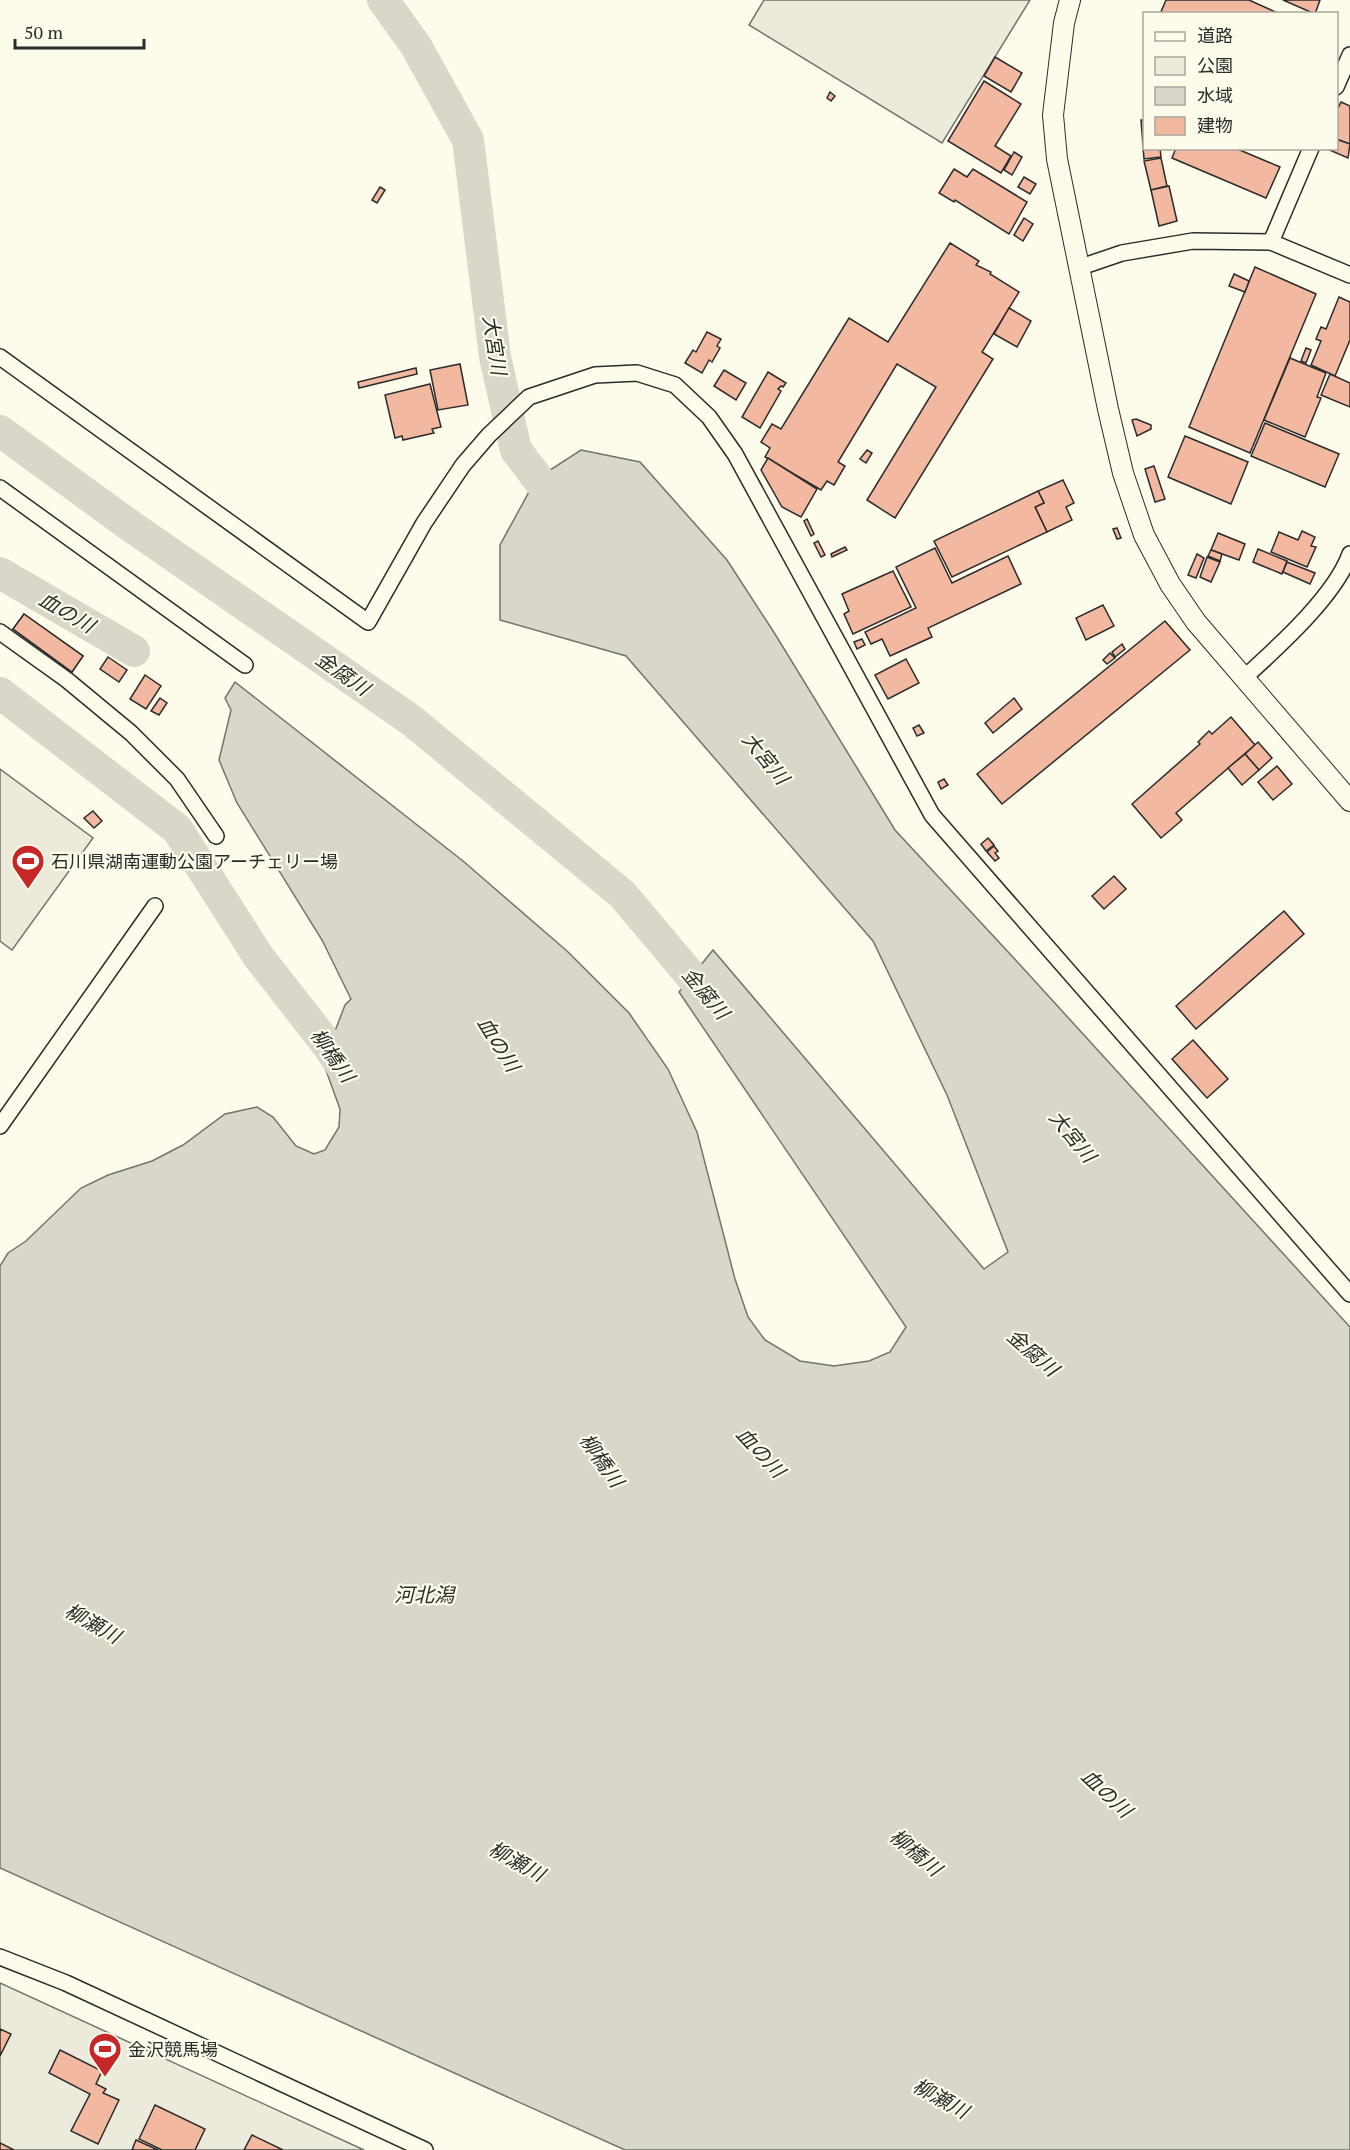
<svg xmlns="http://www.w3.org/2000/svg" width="1350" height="2150" font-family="'PT Serif','Noto Sans JP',serif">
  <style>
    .green { fill: #ecebdb; stroke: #74746e; stroke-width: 1.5 }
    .parking { fill: #eceadb; stroke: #74746e; stroke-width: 1.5 }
    .water { fill: #d8d7c9; stroke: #74746e; stroke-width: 1.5 }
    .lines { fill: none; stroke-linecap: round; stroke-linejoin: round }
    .river { stroke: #d8d7c9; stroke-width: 32 }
    .building { fill: #f2b8a0; stroke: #2b2b2b; stroke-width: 1.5 }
    .minor-casing { stroke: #2b2b2b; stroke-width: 18 }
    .tertiary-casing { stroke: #2b2b2b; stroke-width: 22 }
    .minor { stroke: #fdfbea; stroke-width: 15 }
    .tertiary { stroke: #fdfbea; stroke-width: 20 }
    .labels { text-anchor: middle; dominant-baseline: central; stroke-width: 4.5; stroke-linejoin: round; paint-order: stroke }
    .poi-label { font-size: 18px; fill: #2b2b2b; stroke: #fdfbea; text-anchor: start }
    .water-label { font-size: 20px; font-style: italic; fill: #2b2b2b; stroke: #fdfbea }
  </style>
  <rect width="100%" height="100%" fill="#fdfbea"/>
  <g class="green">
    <polygon points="0,769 93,838 12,950 0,941"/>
    <polygon points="0,1983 364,2150 0,2150"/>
  </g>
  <polygon class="parking" points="764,0 1030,0 942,143 749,25"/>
  <polygon class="water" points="581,450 640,462 727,560 775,634 895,830 1022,967 1350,1327 1350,2150 625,2150 0,1868 0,1266 8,1253 26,1241 81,1188 108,1175 152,1161 183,1145 225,1114 257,1107 273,1117 296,1146 314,1154 325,1150 339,1127 340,1109 323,1062 345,1005 351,999 322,940 237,803 219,760 231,710 225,698 235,682 463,861 567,951 629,1013 668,1069 697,1132 735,1279 748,1317 765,1340 800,1361 834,1366 869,1361 890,1352 906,1327 679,992 713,950 984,1269 1008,1252 947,1095 873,941 626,656 500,620 500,545 536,479"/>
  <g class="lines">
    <g class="river">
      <polyline points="383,0 416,46 468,140 495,357 516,450 563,512"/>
      <polyline points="0,431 125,522 411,720 622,894 719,1009"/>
      <polyline points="0,573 134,651"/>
      <polyline points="0,693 177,829 258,956 329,1047 353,1083"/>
    </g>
  </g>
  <g class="building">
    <polygon points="1166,0 1249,0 1280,14 1160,14"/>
    <polygon points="1283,0 1320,0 1315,14"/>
    <polygon points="995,57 1022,73 1011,92 984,76"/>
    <polygon points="984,81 1021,104 995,146 1011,156 1001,173 948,141"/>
    <polygon points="830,92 835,96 831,101 827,98"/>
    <polygon points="1341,102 1350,106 1350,144 1336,139 1336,112"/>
    <polygon points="1141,120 1144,120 1144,148 1160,148 1161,157 1144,159"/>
    <polygon points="1336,139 1350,144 1348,158 1327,149 1336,148"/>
    <polygon points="1176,148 1235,148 1280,167 1266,198 1172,158"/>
    <polygon points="1014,152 1022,157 1012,175 1004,170"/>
    <polygon points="1161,158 1167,186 1151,190 1144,161"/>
    <polygon points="954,169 967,177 973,169 1027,202 1009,234 955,200 954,202 939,193"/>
    <polygon points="1024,177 1036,184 1030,194 1018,187"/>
    <polygon points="1169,186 1177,221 1159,226 1151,190"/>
    <polygon points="380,187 385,190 377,203 372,200"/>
    <polygon points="1024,218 1033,224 1023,241 1014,235"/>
    <polygon points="950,243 979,261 976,265 991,272 990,274 1019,292 982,352 993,359 895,518 867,500 936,387 897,364 838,462 845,466 834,485 827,481 821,490 765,457 770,448 761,442 772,424 781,429 849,318 888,342"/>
    <polygon points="1255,267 1316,294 1250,453 1189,427"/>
    <polygon points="1234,274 1249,281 1245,292 1229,286"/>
    <polygon points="1339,297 1350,302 1350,340 1335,376 1311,365 1321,341 1316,339 1321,327 1326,329"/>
    <polygon points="1009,308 1031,321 1017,347 994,334"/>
    <polygon points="707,332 721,339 717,346 720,348 712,362 709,360 702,373 685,363 693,350 696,352"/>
    <polygon points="1306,348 1311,350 1306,363 1301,361"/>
    <polygon points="1290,358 1326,373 1317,397 1321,398 1305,437 1264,420"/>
    <polygon points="460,364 468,405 438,410 430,370"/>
    <polygon points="416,368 417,374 359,388 358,382"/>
    <polygon points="724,370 746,383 736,400 714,386"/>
    <polygon points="768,372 786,383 783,387 781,386 778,389 781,391 760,428 742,417"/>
    <polygon points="1330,374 1350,383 1350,407 1321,395"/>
    <polygon points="430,384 441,427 432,429 434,433 403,440 402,436 395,438 385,395"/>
    <polygon points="1136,419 1151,425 1151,429 1137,436 1132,420"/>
    <polygon points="1265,423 1339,454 1325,487 1251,456"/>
    <polygon points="1185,436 1248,462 1231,504 1168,477"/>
    <polygon points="867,450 872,453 866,463 860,459"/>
    <polygon points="768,458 817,489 801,517 782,507 761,470"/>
    <polygon points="1154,466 1165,499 1155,502 1145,469"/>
    <polygon points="1063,480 1074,503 1066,507 1072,520 1047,532 1035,507 1044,503 1038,491"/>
    <polygon points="1038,491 1044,503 1035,507 1047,532 952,577 934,541"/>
    <polygon points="807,519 814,534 811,536 804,521"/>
    <polygon points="1117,528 1121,538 1117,539 1113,529"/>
    <polygon points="1302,531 1315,537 1311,546 1316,547 1307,567 1271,552 1279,532 1298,540"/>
    <polygon points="1218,533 1245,544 1239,560 1211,550"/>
    <polygon points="818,541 825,555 821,557 814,543"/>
    <polygon points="845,547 847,550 832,557 831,554"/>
    <polygon points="935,548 952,583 1008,556 1021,584 928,628 932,637 890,656 882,639 871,644 865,632 916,608 896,567"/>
    <polygon points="1258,549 1287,561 1282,574 1253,562"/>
    <polygon points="1211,550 1222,554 1220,561 1208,556"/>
    <polygon points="1197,554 1204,558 1196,578 1188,575"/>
    <polygon points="1207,557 1220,562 1211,582 1200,577"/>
    <polygon points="1287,562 1315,573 1310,584 1283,572"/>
    <polygon points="893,571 911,607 853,634 844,614 849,611 842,594"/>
    <polygon points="1103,605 1114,626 1086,640 1076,618"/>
    <polygon points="24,614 83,656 72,672 13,629"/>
    <polygon points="24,614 83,656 72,672 13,629"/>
    <polygon points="1165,621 1190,650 1002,804 977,774"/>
    <polygon points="862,639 865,645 857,649 854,642"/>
    <polygon points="1122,644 1125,649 1115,657 1112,652"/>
    <polygon points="1110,653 1115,658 1107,664 1103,660"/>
    <polygon points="108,657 127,670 119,682 100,669"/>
    <polygon points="906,659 919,683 888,699 875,675"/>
    <polygon points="145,675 161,686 146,709 130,699"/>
    <polygon points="160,698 167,703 159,715 151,711"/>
    <polygon points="1014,698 1022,709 993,733 985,723"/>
    <polygon points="1231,717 1255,745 1176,813 1182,820 1161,838 1132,804 1200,744 1198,742 1209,731 1212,734"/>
    <polygon points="919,725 924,733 917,736 913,728"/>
    <polygon points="1258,742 1272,758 1259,770 1245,754"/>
    <polygon points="1245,754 1259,770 1242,785 1228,768"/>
    <polygon points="1277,766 1292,784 1273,800 1258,782"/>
    <polygon points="944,779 948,785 941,789 938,782"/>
    <polygon points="93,811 102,821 94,828 84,818"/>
    <polygon points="988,838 994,845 986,851 981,844"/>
    <polygon points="994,846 998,851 995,853 999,858 995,861 987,852"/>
    <polygon points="1114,876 1126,889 1104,909 1092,896"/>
    <polygon points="1284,911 1304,934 1196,1029 1176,1006"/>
    <polygon points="1193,1040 1228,1079 1207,1098 1172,1059"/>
    <polygon points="0,2029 11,2034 0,2056"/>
    <polygon points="60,2050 102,2071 96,2084 106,2089 103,2093 119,2100 98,2144 71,2131 90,2094 49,2073"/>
    <polygon points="155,2105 205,2129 195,2150 162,2150 139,2139"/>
    <polygon points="252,2135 283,2150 244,2150"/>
    <polygon points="136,2140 158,2150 132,2150"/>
    <polygon points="0,2143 14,2150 0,2150"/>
  </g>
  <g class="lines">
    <g class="minor-casing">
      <g id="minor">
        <polyline points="1336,87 1350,55"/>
        <polyline points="1271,242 1311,148"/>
        <polyline points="1078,268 1122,253 1193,241 1271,242 1350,275"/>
        <polyline points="0,357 368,622 424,523 463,465 489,435 529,397 595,375 637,373 675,385 709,417 735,454 932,815 1350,1294"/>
        <polyline points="0,488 245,665"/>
        <polyline points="0,632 67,680 131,733 177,779 216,836"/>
        <path d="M 1245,677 C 1278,647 1335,596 1350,554"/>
        <polyline points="0,1126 155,906"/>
        <polyline points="0,1957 66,1983 425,2150"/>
      </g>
    </g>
    <g class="tertiary-casing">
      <polyline id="tertiary" points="1070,0 1064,23 1053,115 1057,159 1108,409 1123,473 1144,535 1170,584 1196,622 1350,801"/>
    </g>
    <use href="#minor" class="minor"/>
    <use href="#tertiary" class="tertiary"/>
  </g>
  <defs>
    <g id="stadium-pin" transform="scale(1.725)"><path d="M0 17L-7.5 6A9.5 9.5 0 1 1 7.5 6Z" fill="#c62828" stroke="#fdfbea"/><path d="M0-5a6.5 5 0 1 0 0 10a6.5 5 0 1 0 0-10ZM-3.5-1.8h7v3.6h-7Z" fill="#fff"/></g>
  </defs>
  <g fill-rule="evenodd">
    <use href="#stadium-pin" x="28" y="861"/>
    <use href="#stadium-pin" x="105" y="2049"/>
  </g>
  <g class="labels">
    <g class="poi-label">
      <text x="51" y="861">石川県湖南運動公園アーチェリー場</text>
      <text x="128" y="2049">金沢競馬場</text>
    </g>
    <g class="water-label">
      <text transform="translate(495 345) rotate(81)">大宮川</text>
      <text transform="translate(67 612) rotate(30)">血の川</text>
      <text transform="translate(343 673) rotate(35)">金腐川</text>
      <text transform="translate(766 758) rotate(51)">大宮川</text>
      <text transform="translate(706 993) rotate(50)">金腐川</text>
      <text transform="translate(499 1044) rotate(58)">血の川</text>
      <text transform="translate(333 1055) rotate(55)">柳橋川</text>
      <text transform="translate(1073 1136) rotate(51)">大宮川</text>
      <text transform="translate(1033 1352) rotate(41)">金腐川</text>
      <text transform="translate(761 1452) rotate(47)">血の川</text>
      <text transform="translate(602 1460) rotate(55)">柳橋川</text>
      <text x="424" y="1594">河北潟</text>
      <text transform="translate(93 1623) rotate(29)">柳瀬川</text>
      <text transform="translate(1107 1793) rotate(43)">血の川</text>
      <text transform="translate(916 1852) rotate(40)">柳橋川</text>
      <text transform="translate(517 1861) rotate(29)">柳瀬川</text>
      <text transform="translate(941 2098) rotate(29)">柳瀬川</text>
    </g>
  </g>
  <rect x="1143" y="12" width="195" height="138" fill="#fdfbea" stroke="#a9a89e" stroke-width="1.5"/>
  <rect x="1155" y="32" width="30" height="9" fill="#fdfbea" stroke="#a9a89e" stroke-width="1.5"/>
  <text x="1197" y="42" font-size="18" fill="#2b2b2b">道路</text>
  <rect x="1155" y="57" width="30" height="18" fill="#ecebdb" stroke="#a9a89e" stroke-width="1.5"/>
  <text x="1197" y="72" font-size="18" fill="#2b2b2b">公園</text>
  <rect x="1155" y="87" width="30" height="18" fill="#d8d7c9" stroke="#a9a89e" stroke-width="1.5"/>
  <text x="1197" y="102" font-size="18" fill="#2b2b2b">水域</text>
  <rect x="1155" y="117" width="30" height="18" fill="#f2b8a0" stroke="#a9a89e" stroke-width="1.5"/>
  <text x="1197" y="132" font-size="18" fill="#2b2b2b">建物</text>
  <path d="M15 39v9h129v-9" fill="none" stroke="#2b2b2b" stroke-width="3"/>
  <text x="24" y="39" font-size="18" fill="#2b2b2b" stroke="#fdfbea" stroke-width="4.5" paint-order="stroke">50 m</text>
</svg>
